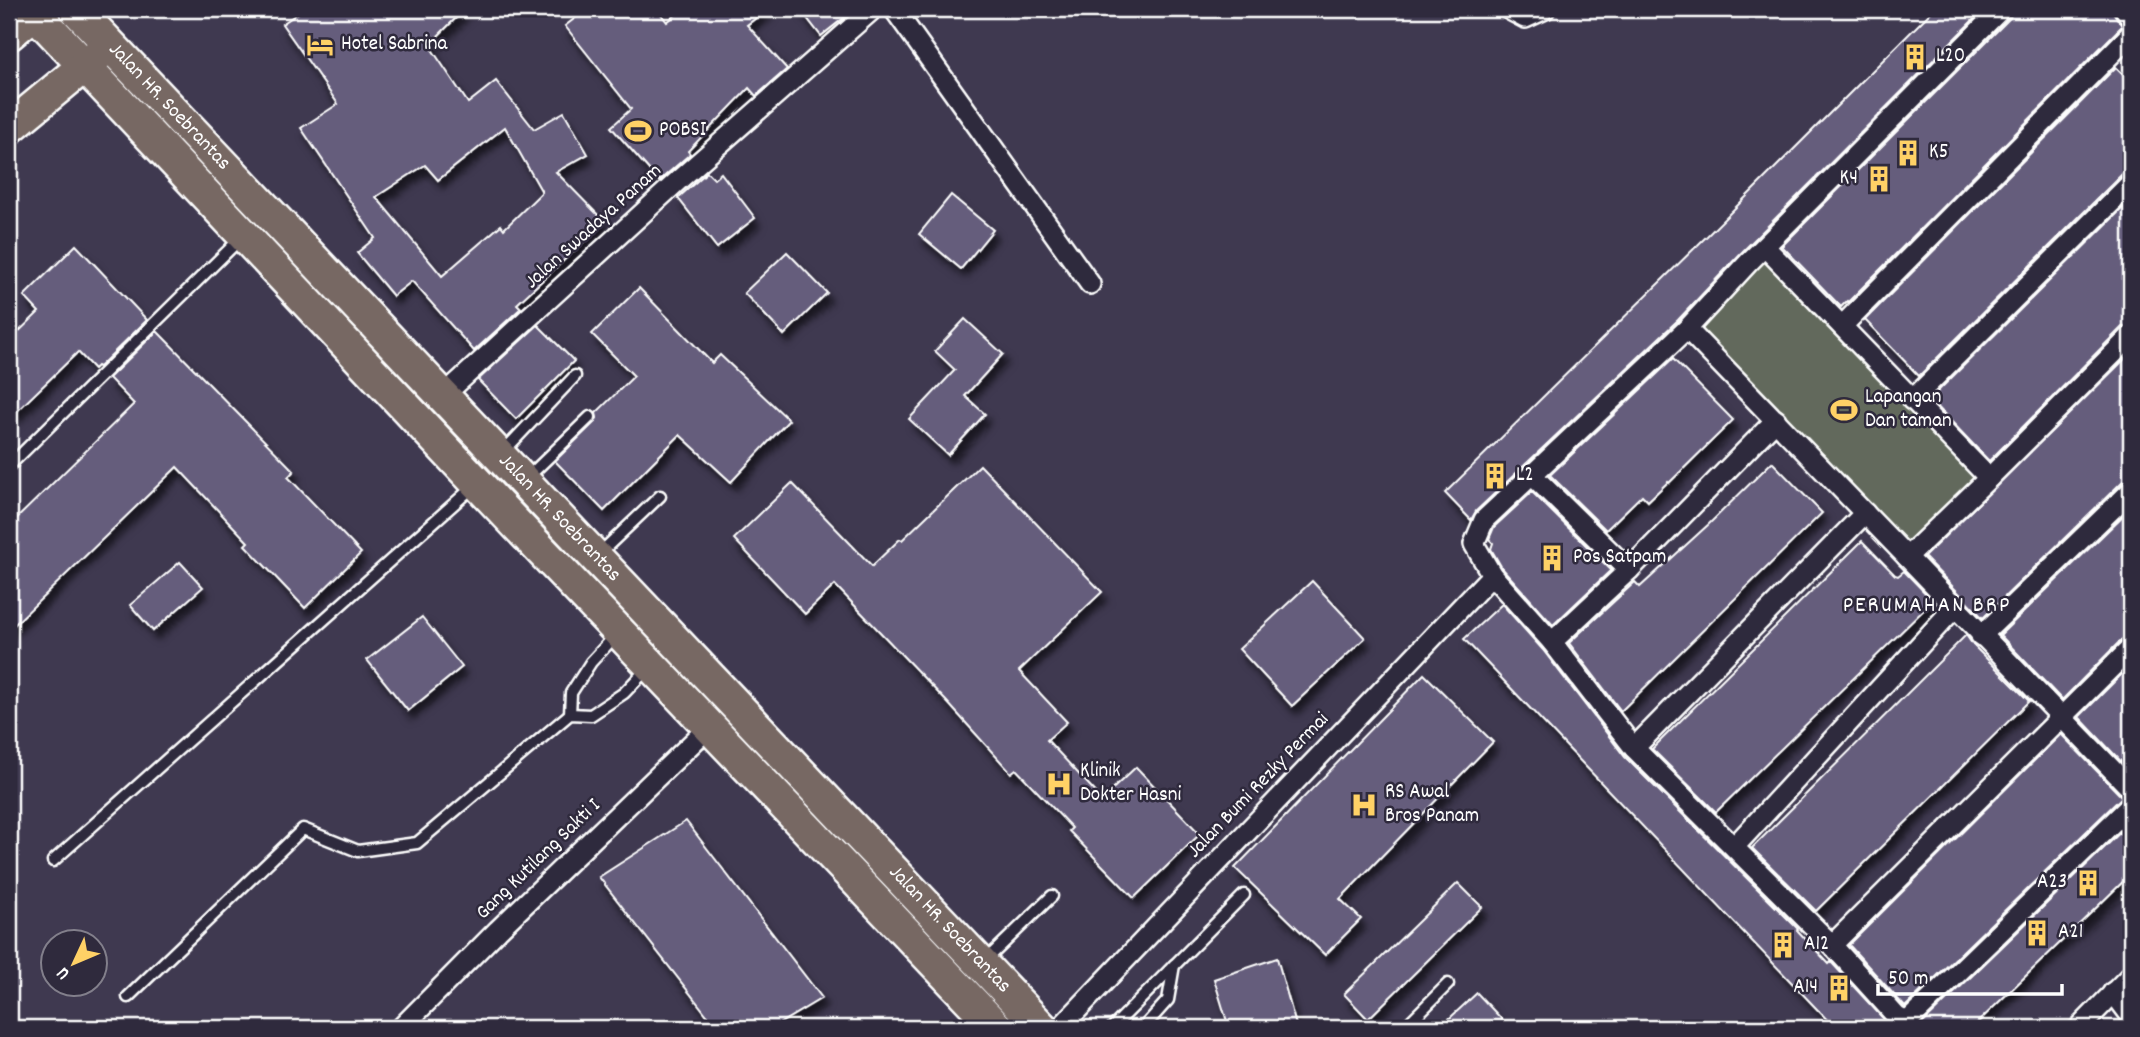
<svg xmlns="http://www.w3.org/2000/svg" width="2140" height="1037" font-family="Dekko,sans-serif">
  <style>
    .green { fill: #62695c; stroke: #b0b4ae; stroke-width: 2 }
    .building { fill: #655d7b; stroke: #fff; stroke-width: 2; fill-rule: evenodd; filter: url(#shadow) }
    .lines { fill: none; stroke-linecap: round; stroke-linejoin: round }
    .service-casing { stroke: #fff; stroke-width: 15 }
    .minor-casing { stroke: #fff; stroke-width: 24 }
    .primary-casing { stroke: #fff; stroke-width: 37 }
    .service { stroke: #2f2a3d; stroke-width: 10 }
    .minor { stroke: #2f2a3d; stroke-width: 19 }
    .primary { stroke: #776864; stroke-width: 32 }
    .labels { text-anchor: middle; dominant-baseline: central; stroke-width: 5; stroke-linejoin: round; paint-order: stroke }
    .poi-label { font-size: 21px; fill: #fff; stroke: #2f2a3d; text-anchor: start }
    .street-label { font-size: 21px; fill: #fff; stroke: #2f2a3d }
    .neighbourhood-label { font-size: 23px; letter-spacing: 2px; fill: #fff; stroke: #2f2a3d }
  </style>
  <defs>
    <filter id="shadow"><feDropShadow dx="4.5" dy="8" stdDeviation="3.5" flood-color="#0009"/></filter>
  </defs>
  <rect width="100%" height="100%" fill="#3f3950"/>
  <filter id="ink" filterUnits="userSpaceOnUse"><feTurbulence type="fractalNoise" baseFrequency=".0143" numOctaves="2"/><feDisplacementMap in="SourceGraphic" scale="14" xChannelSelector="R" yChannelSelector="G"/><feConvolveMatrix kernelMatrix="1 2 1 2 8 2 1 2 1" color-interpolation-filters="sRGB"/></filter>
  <g filter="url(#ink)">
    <polygon class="green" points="1765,247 1989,478 1907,557 1687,329"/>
    <g class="building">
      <path d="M 304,9 L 465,9 L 429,45 L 468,103 L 496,81 L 534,129 L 564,112 L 588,154 L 556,172 L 605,222 L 517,304 L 521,308 L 474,351 L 412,281 L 393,296 L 357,253 L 375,238 L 301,128 L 338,104 L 282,24 ZM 505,127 L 542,192 L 504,229 L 501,225 L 442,276 L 376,197 L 425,165 L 438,180 Z"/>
      <polygon points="587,9 657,9 667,22 683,9 768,9 747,25 787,69 756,96 749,88 688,151 690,154 659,181 611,127 631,109 565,26"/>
      <polygon points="800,9 855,9 821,36"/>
      <polygon points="1934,9 1984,9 1739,255 1678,320 1476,511 1471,520 1445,493 1708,235"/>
      <polygon points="2013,9 2111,9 2122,26 1848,302 1847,301 1841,307 1782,246 2010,18"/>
      <polygon points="2116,67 2131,82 2131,171 2122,174 1919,376 1865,320"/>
      <polygon points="707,172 714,179 721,173 755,218 717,248 678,198"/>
      <polygon points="951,195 993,230 961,269 919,234"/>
      <polygon points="2131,200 2131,324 2122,327 1989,461 1930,399"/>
      <polygon points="76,245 147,320 99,367 97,366 94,369 78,352 9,419 9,341 39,312 24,296"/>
      <polygon points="787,252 827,293 784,335 744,293"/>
      <polygon points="639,288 712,363 720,355 789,420 731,482 680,435 604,511 555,461 595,422 597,418 596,413 634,376 592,334"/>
      <polygon points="965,319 1003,354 965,396 985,414 948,455 909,419 955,370 935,351"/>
      <polygon points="538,325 574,361 516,419 478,380"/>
      <polygon points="157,331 294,471 288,477 361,553 305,608 245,545 248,542 177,467 9,630 9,526 134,404 109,378"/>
      <polygon points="2131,353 2131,479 2122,482 1983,618 1924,557"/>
      <polygon points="1673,359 1733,420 1669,483 1668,482 1648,501 1642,495 1606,530 1550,475"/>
      <polygon points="1772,462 1822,513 1621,711 1569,643 1635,582 1640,587 1709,524"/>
      <polygon points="980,465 1102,592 1019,671 1067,722 1047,740 1102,799 1136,767 1200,834 1134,898 1069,831 1072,828 1016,769 1011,773 947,702 835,585 805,614 734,539 792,483 872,566 900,539 902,540"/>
      <polygon points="1532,492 1611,570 1553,625 1502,568 1491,549 1493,543 1489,539 1494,527"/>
      <polygon points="2131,508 2131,636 2122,639 2062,700 2000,635"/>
      <polygon points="1862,541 1895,575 1898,576 1904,571 1933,601 1716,812 1652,749"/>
      <polygon points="180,562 203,587 153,631 130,605"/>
      <polygon points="1312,581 1365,638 1292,706 1239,649"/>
      <polygon points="1502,604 1543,650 1625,757 1798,929 1797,930 1829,964 1831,962 1892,1028 1835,1028 1464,639"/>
      <polygon points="422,617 462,667 408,711 367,660"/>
      <polygon points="1966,635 1973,645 2029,701 1816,911 1752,848"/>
      <polygon points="2131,665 2131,772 2079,717"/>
      <polygon points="1424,674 1493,742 1340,899 1361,919 1325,955 1235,868"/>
      <polygon points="2061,734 2122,797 1905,1007 1849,945"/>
      <polygon points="686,821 822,998 772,1028 717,1028 599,877"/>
      <polygon points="2131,822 2131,874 2066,937 1972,1028 1918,1028"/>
      <polygon points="1458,883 1482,907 1368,1019 1344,994"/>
      <polygon points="1277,958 1296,1025 1282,1028 1229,1028 1214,979"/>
      <polygon points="1477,993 1510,1028 1439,1028"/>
    </g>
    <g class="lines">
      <g class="service-casing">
        <g id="service">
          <polyline points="502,453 575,376"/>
          <polyline points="9,466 242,237"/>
          <polyline points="526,479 590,417"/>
          <polyline points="598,555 660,496"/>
          <polyline points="570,714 571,693 591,662 616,635"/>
          <polyline points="53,861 474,486"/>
          <polyline points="984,962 1052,896"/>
          <polyline points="128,997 303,829 358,851 417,843 570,714 591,715 624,693 648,668"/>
          <polyline points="1112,1028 1244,895"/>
          <polyline points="1143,1028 1168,1000 1174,965"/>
          <polyline points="1404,1028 1448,984"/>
        </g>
      </g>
      <g class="minor-casing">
        <g id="minor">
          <polyline points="894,9 1090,284"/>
          <polyline points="1508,9 1525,18 1545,9"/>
          <polyline points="2001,9 1748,263 1687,329 1484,520 1474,544 1492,575 1552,642 1634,748 1832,945 1897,1017 1907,1022 2131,805"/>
          <polyline points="2125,9 2131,18"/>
          <polyline points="1765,247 1989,478"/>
          <polyline points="1842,326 2131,34"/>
          <polyline points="1687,329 2131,789"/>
          <polyline points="443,396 681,178 873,9"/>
          <polyline points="1912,400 2131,183"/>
          <polyline points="1533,476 1629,570"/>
          <polyline points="1907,557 1989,478 2131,336"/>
          <polyline points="1981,636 2131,491"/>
          <polyline points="1552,642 1629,570 1776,420"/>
          <polyline points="1634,748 1865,513"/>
          <polyline points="1734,847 1955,607"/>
          <polyline points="1832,945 2131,648"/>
          <polyline points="2113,992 2131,1016"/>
          <polyline points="401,1028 498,930 710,726"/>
          <polyline points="1060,1028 1492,575"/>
          <polyline points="2079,1028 2131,975"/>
        </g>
      </g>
      <g class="primary-casing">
        <g id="primary">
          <polyline points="31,9 477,483 997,1028"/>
          <path id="s1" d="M 76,9 L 1042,1028"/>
          <polyline points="9,34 39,9"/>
          <polyline points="9,128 101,52"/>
        </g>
      </g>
      <use href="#service" class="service"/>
      <use href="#minor" class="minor"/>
      <use href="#primary" class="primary"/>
    </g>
  </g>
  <defs>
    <g id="hotel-bare" transform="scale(2.1)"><path d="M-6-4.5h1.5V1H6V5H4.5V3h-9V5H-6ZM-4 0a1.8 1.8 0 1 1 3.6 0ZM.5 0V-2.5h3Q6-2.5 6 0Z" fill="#ffd166" stroke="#2f2a3d" stroke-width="2.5" paint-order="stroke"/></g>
    <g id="building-bare" transform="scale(2.1)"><path d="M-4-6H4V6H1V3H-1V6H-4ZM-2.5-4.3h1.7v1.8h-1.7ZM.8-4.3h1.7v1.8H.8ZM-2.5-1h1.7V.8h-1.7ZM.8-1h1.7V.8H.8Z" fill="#ffd166" stroke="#2f2a3d" stroke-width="2.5" paint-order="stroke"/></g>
    <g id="stadium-bare" transform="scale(2.1)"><path d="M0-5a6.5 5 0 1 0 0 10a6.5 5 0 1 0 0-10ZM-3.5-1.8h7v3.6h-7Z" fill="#ffd166" stroke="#2f2a3d" stroke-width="2.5" paint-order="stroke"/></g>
    <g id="hospital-bare" transform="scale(2.1)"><path d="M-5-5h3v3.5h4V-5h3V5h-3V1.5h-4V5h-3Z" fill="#ffd166" stroke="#2f2a3d" stroke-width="2.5" paint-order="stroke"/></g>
  </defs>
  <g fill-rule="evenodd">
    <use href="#hotel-bare" x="320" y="45"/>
    <use href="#building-bare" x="1915" y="57"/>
    <use href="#stadium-bare" x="638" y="131"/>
    <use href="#building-bare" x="1908" y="153"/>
    <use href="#building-bare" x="1879" y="179"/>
    <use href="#stadium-bare" x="1844" y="410"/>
    <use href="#building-bare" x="1495" y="476"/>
    <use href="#building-bare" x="1552" y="558"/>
    <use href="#hospital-bare" x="1059" y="784"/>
    <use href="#hospital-bare" x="1364" y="805"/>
    <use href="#building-bare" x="2088" y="883"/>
    <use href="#building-bare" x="2037" y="933"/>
    <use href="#building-bare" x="1783" y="945"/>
    <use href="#building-bare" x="1839" y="988"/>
  </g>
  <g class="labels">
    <g class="poi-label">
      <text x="341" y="45">Hotel Sabrina</text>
      <text x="1936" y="57">L20</text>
      <text x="659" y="131">POBSI</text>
      <text x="1929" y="153">K5</text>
      <text x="1858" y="179" text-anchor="end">K4</text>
      <text x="1865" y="398">Lapangan<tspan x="1865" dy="24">Dan taman</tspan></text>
      <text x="1516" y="476">L2</text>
      <text x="1573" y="558">Pos Satpam</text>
      <text x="1080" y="772">Klinik<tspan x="1080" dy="24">Dokter Hasni</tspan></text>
      <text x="1385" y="793">RS Awal<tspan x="1385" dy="24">Bros Panam</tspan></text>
      <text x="2067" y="883" text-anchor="end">A23</text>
      <text x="2058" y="933">A21</text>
      <text x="1804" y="945">A12</text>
      <text x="1818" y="988" text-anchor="end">A14</text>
    </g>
    <g class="street-label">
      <text stroke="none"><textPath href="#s1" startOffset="135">Jalan HR. Soebrantas</textPath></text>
      <text transform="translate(594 227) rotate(-42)">Jalan Swadaya Panam</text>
      <text stroke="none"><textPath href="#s1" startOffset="702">Jalan HR. Soebrantas</textPath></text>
      <text transform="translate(1259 786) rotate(-46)">Jalan Bumi Rezky Permai</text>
      <text transform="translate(539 860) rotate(-44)">Gang Kutilang Sakti I</text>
      <text stroke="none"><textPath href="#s1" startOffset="1269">Jalan HR. Soebrantas</textPath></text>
    </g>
    <g class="neighbourhood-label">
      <text x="1927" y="606">PERUMAHAN BRP</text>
    </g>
  </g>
  <rect width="2140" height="1037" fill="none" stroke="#2f2a3d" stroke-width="35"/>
  <rect x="18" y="18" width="2105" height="1002" fill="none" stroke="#fff" stroke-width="2.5" filter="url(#ink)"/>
  <g transform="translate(74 963) rotate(226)"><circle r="33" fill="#2f2a3d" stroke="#827f8b" stroke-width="2"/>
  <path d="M0-5L12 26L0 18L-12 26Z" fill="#ffd166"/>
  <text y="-10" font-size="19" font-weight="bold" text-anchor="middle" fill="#ffffff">U</text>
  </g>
  <path d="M1878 984v10h184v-10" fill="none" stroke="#ffffff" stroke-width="3.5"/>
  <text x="1888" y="984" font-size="21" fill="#ffffff" stroke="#2f2a3d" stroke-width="5" paint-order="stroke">50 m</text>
</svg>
